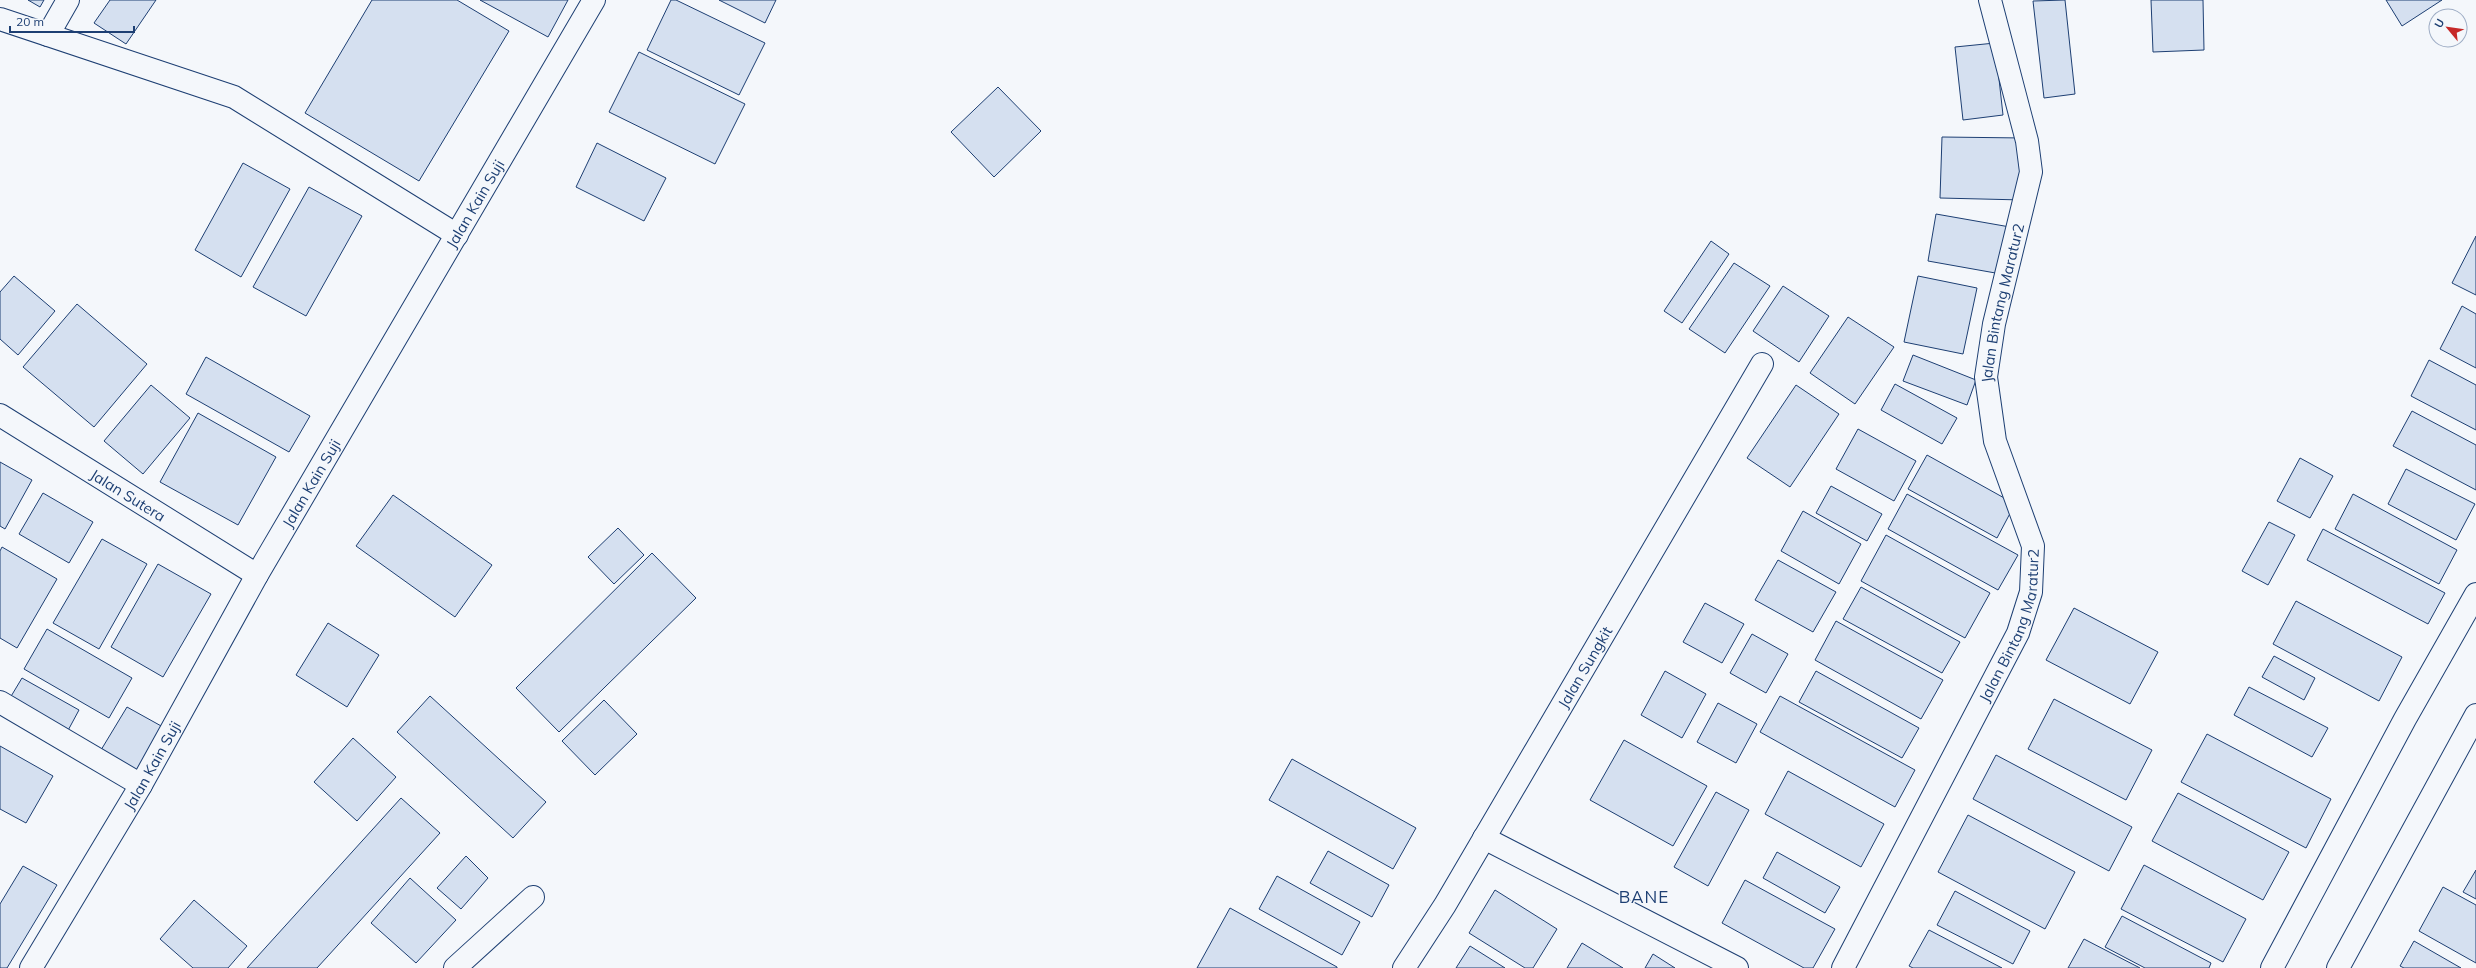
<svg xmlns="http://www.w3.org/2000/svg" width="2476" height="968" font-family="Mulish,sans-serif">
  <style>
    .building { fill: #d5e0f0; stroke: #1d3f73 }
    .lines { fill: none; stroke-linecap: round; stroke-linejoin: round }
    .minor-casing { stroke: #1d3f73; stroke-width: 24 }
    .trunk-casing { stroke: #1d3f73; stroke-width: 24 }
    .minor { stroke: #f4f7fb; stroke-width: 22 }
    .trunk { stroke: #f4f7fb; stroke-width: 22 }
    .labels { text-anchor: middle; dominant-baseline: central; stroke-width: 3; stroke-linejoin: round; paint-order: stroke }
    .street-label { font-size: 15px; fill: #1d3f73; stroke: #f4f7fb }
    .quarter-label { font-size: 17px; letter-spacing: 1px; fill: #1d3f73; stroke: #f4f7fb }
  </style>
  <rect width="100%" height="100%" fill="#f4f7fb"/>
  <g class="building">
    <polygon points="28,0 44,0 40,7"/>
    <polygon points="110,0 156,0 126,44 94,23"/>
    <polygon points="372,0 457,0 509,31 419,181 305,113"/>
    <polygon points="480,0 568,0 548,37"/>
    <polygon points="671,0 676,0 765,43 739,95 647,50"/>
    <polygon points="719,0 776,0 765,23"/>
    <polygon points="2065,0 2075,94 2044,98 2033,1"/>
    <polygon points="2151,0 2203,0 2204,50 2153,52"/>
    <polygon points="2386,0 2442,0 2402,26"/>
    <polygon points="1995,43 2003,115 1963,120 1955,47"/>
    <polygon points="639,52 745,104 715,164 609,112"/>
    <polygon points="998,87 1041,131 994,177 951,132"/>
    <polygon points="1942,137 2024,138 2023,200 1940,198"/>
    <polygon points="597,143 666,178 644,221 576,187"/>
    <polygon points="243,163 290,189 241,277 195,250"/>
    <polygon points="309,187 362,216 306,316 253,287"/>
    <polygon points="1936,214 2010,227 2001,274 1928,261"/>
    <polygon points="2476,236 2476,295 2452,283"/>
    <polygon points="1711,241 1729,254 1682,323 1664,311"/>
    <polygon points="1734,263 1770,286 1725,353 1689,329"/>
    <polygon points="14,276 55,311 18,355 0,339 0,292"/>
    <polygon points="1918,276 1977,288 1963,354 1904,342"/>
    <polygon points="1783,286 1829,316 1799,362 1753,331"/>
    <polygon points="77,304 147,364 94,427 23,367"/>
    <polygon points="2462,306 2476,314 2476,368 2440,349"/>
    <polygon points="1848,317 1894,347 1855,404 1810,373"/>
    <polygon points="1913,355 1976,380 1967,405 1903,381"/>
    <polygon points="206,357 310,416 289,452 186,394"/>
    <polygon points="2429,360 2476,385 2476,430 2411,396"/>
    <polygon points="1895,384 1957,418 1942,444 1881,410"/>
    <polygon points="151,385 190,418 143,474 104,441"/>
    <polygon points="1796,385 1839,414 1790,487 1747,458"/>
    <polygon points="2412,411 2476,445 2476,490 2393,446"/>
    <polygon points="198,413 276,457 238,525 160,482"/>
    <polygon points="1858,429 1916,461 1894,501 1836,469"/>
    <polygon points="1927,455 2015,504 1997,538 1908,489"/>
    <polygon points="2300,458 2333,476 2310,518 2277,501"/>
    <polygon points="0,462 32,480 5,529 0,526"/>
    <polygon points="2406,469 2475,504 2456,540 2388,504"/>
    <polygon points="1831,486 1882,514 1867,541 1816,513"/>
    <polygon points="43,493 93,522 69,563 19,534"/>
    <polygon points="1907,494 2018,555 1998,590 1888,529"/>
    <polygon points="2353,494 2457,550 2439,584 2335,529"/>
    <polygon points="393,495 492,565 455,617 356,546"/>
    <polygon points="1803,511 1861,544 1839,584 1781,551"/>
    <polygon points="2269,522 2295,535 2268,585 2242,571"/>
    <polygon points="618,528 644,555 614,584 588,557"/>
    <polygon points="2323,529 2445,593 2428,624 2307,560"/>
    <polygon points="1886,535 1990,593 1965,638 1861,581"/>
    <polygon points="102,539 147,564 99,649 53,623"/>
    <polygon points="2,547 57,579 17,648 0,638 0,551"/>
    <polygon points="652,553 696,598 559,732 516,688"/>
    <polygon points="1778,560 1836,592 1813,632 1755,600"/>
    <polygon points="158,564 211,594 163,677 111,647"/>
    <polygon points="1861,587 1960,642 1942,673 1843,619"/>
    <polygon points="2296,601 2402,657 2379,701 2273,644"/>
    <polygon points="1705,603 1744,624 1722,663 1683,642"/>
    <polygon points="2074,608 2158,652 2130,704 2046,660"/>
    <polygon points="1836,621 1943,680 1921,719 1815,660"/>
    <polygon points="328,623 379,655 347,707 296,675"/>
    <polygon points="47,629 132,678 109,718 24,669"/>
    <polygon points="1752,634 1788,654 1766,693 1730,673"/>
    <polygon points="2274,656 2315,678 2304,700 2262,677"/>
    <polygon points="1665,671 1706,694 1682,738 1641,715"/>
    <polygon points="1816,671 1919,728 1902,758 1799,702"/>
    <polygon points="22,678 79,710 65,736 7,703"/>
    <polygon points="2249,687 2328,728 2312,757 2234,715"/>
    <polygon points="430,696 546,802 513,838 397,732"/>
    <polygon points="1780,696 1915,770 1895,807 1760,732"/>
    <polygon points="2054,699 2152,750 2126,800 2028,749"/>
    <polygon points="604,700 637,734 595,775 562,741"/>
    <polygon points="1718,703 1757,724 1736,763 1697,742"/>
    <polygon points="127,707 163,727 138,771 101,750"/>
    <polygon points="2207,734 2331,799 2306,848 2181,782"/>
    <polygon points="353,738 396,777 357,821 314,782"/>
    <polygon points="1624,740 1707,786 1673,846 1590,800"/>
    <polygon points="0,746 53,776 26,823 0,809"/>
    <polygon points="1996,755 2132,827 2109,871 1973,799"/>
    <polygon points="1292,759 1416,828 1393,869 1269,800"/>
    <polygon points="1788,771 1884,824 1861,867 1765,814"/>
    <polygon points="1716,792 1749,810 1708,886 1674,867"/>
    <polygon points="2178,793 2289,852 2263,900 2152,841"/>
    <polygon points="401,798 440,833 317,968 247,968"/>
    <polygon points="1968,815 2075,872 2045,929 1938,872"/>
    <polygon points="1328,851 1389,885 1372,917 1310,883"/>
    <polygon points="1777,852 1840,887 1825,913 1763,878"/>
    <polygon points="466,856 488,878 461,909 437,888"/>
    <polygon points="2144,865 2246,919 2223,962 2121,909"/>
    <polygon points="23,866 57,885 7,968 0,968 0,904"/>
    <polygon points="2476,870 2476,899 2463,892"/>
    <polygon points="1277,876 1360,922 1342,955 1259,909"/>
    <polygon points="410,878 456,920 416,963 371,923"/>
    <polygon points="1745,880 1835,929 1813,968 1804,968 1722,923"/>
    <polygon points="2443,887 2476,905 2476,963 2419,931"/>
    <polygon points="1495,890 1557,929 1533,968 1525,968 1469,933"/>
    <polygon points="1955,891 2030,931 2013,964 1937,925"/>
    <polygon points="194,900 247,946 228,968 193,968 160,939"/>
    <polygon points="1230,908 1337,967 1337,968 1197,968"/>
    <polygon points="2122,916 2211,963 2209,968 2145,968 2105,947"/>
    <polygon points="1929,930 2002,968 1913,968 1909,966"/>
    <polygon points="2084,939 2140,968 2068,968"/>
    <polygon points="2414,941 2461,968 2404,968 2400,966"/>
    <polygon points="1582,943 1623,968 1567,968"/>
    <polygon points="1470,946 1505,968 1456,968"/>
    <polygon points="1653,954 1675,968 1645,968"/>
  </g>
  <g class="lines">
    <g class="minor-casing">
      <g id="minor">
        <polyline points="0,19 234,97 457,235"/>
        <polyline points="48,35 68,0"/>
        <path id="s1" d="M 0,415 L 257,575"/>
        <polyline points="0,702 141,785"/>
        <polyline points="1484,838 1737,968"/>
        <path id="s2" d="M 31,968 L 141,785 L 257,575 L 594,0"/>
        <polyline points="455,968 533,897"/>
        <path id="s3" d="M 1404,968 L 1445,905 L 1762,364"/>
        <path id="s4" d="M 1843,968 L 2018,633 L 2031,592 L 2033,546 L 1995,441 L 1986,377 L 1994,324 L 2031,172 L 2027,141 L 1990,0"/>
      </g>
    </g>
    <g class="trunk-casing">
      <g id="trunk">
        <polyline points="2272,968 2405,719 2476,594"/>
        <polyline points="2338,968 2476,715"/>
      </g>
    </g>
    <use href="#minor" class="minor"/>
    <use href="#trunk" class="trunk"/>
  </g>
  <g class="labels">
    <g class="street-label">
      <text stroke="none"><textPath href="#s2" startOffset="884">Jalan Kain Suji</textPath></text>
      <text stroke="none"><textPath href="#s4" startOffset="719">Jalan Bintang Maratur2</textPath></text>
      <text stroke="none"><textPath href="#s2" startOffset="560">Jalan Kain Suji</textPath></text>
      <text stroke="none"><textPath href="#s1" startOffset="151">Jalan Sutera</textPath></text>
      <text stroke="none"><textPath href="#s4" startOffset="383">Jalan Bintang Maratur2</textPath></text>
      <text stroke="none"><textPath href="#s3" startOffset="351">Jalan Sungkit</textPath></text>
      <text stroke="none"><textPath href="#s2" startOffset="236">Jalan Kain Suji</textPath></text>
    </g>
    <g class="quarter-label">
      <text x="1644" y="896">BANE</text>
    </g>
  </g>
  <g transform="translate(2448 28) rotate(299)"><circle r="19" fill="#f4f7fb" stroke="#9eadc5"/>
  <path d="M0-3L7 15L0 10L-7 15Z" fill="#c62828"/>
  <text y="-6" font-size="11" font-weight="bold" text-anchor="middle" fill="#1d3f73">U</text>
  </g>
  <path d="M10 26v6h124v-6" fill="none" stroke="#1d3f73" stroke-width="2"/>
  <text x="16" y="26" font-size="12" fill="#1d3f73" stroke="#f4f7fb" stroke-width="3" paint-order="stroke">20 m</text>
</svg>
